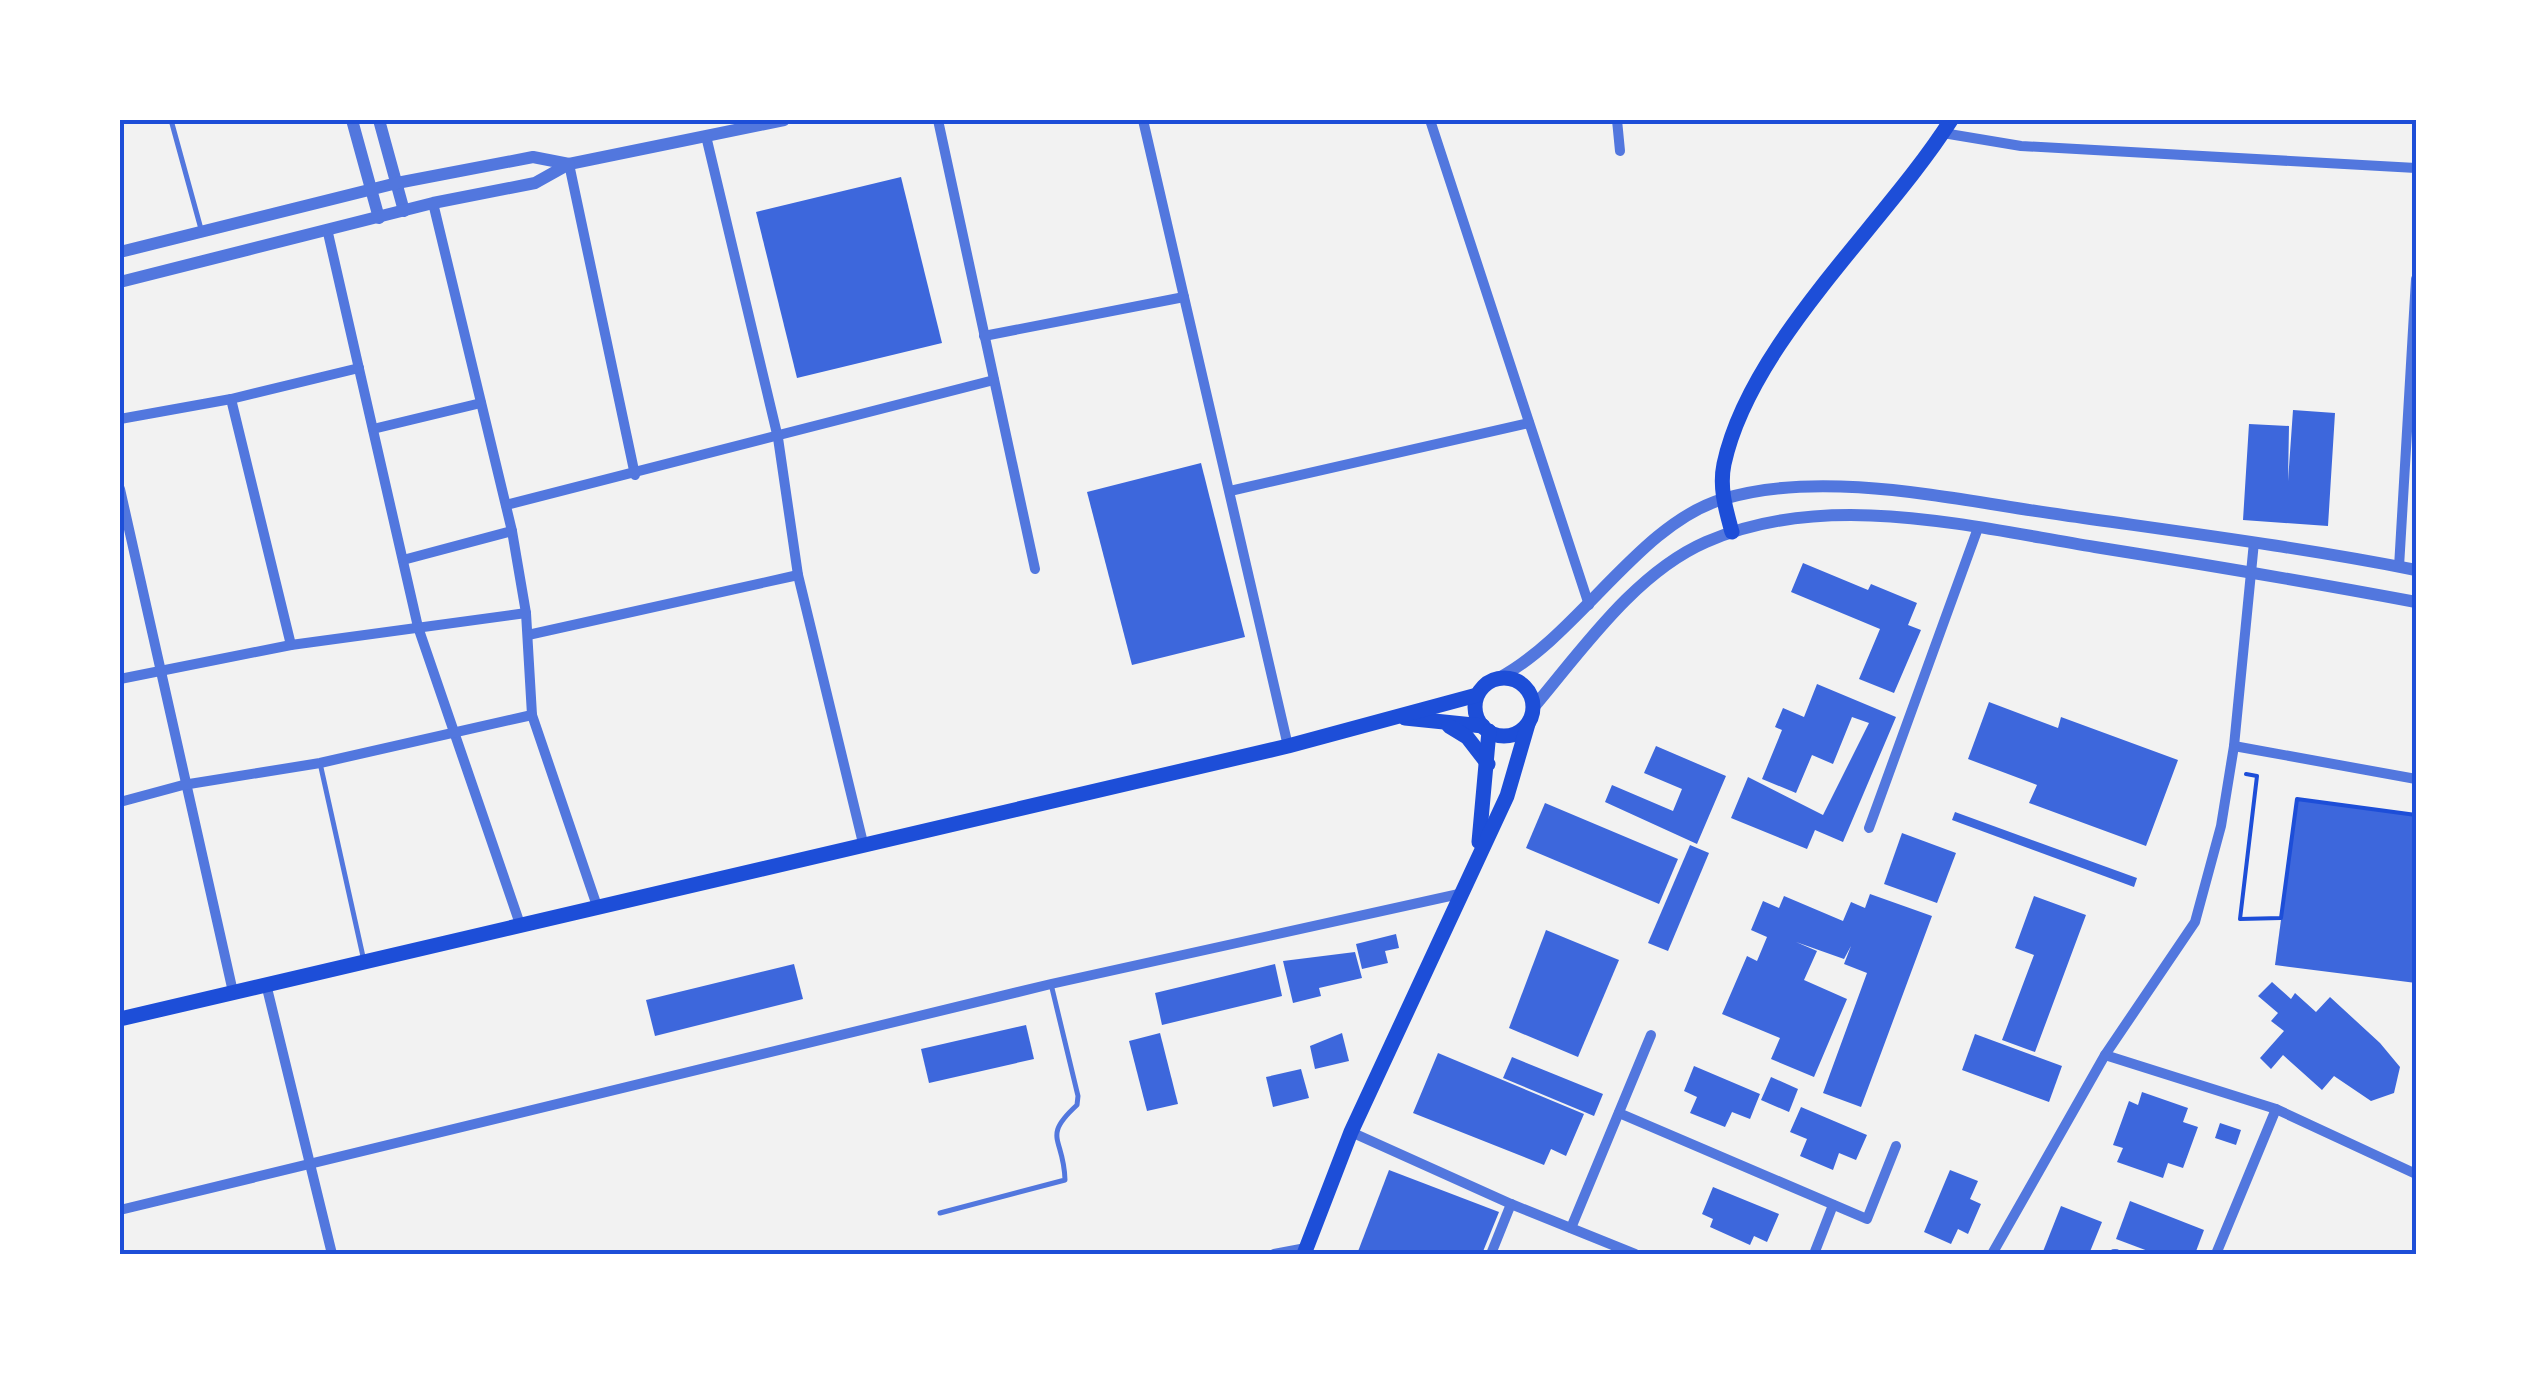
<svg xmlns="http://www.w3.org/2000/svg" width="2536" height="1374" font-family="Rubik,sans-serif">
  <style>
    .building { fill: #3d67dc }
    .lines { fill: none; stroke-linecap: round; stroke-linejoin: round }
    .path { stroke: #1d4ed8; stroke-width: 4 }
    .service { stroke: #5277de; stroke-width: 5 }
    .minor { stroke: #5277de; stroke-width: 10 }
    .tertiary { stroke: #5277de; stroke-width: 12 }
    .secondary { stroke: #1d4ed8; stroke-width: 15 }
    .neatline { fill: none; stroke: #1d4ed8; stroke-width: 4 }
  </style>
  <rect width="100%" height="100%" fill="#f2f2f2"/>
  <g class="building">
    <polygon points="901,177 942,343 797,378 756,212"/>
    <polygon points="2293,410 2335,413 2328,526 2243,520 2249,424 2289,426 2288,481"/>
    <polygon points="1201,463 1245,637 1132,665 1087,492"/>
    <polygon points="1803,563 1868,590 1871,584 1917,603 1908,625 1921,630 1894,693 1859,679 1880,629 1791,592"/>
    <polygon points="1817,684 1896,717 1843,842 1815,830 1807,849 1731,818 1748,777 1823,815 1869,723 1852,717 1833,764 1812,755 1796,793 1762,779 1782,730 1775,727 1783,708 1804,717"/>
    <polygon points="1989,702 2058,728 2061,717 2178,760 2146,846 2029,803 2037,785 1968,759"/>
    <polygon points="1656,746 1726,776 1697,844 1605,802 1612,785 1673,811 1682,789 1644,773"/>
    <polygon points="2297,799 2416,815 2416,983 2275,965"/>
    <polygon points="1545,803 1678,859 1659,904 1526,848"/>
    <polygon points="1955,812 2137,878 2134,887 1952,820"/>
    <polygon points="1902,833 1956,853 1937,903 1884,884"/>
    <polygon points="1690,845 1709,853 1668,951 1648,943"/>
    <polygon points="1870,894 1932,916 1861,1107 1823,1093 1867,973 1844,964 1851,946 1844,959 1796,942 1817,951 1804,980 1847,999 1814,1077 1771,1059 1780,1038 1722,1014 1747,956 1757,961 1767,937 1751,930 1763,901 1779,908 1784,896 1843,921 1851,902 1865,908"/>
    <polygon points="2034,896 2086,915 2035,1052 2002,1040 2034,955 2015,948"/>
    <polygon points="1546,930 1619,960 1578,1057 1509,1028"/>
    <polygon points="1396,934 1399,948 1385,951 1388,963 1362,969 1356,944"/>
    <polygon points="1355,952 1362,978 1319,988 1321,996 1293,1003 1283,961"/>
    <polygon points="794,964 803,999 655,1036 646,1000"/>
    <polygon points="1275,964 1282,996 1162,1025 1155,993"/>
    <polygon points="2272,982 2291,999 2295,993 2316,1012 2330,997 2380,1043 2400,1067 2394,1093 2371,1101 2334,1076 2322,1090 2283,1055 2271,1069 2260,1058 2284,1031 2271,1021 2278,1013 2258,996"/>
    <polygon points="1026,1025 1034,1059 929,1083 921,1049"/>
    <polygon points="1160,1033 1178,1104 1147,1111 1129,1041"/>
    <polygon points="1342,1033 1349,1061 1315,1069 1310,1046"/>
    <polygon points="1975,1034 2062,1066 2049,1102 1962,1070"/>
    <polygon points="1438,1053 1584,1114 1566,1156 1551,1149 1544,1165 1413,1113"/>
    <polygon points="1512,1057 1603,1094 1594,1116 1503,1078"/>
    <polygon points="1694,1066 1760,1094 1750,1119 1732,1112 1725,1127 1690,1113 1697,1097 1684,1091"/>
    <polygon points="1301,1069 1309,1098 1273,1107 1266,1077"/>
    <polygon points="1771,1077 1798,1089 1789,1112 1761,1100"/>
    <polygon points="2142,1092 2188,1108 2183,1122 2198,1127 2183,1168 2168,1163 2163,1178 2117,1162 2123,1148 2113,1145 2129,1101 2138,1105"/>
    <polygon points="1801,1107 1867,1135 1856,1160 1839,1153 1833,1170 1800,1156 1807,1139 1790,1132"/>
    <polygon points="2220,1123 2241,1130 2236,1145 2215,1138"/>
    <polygon points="1389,1170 1499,1212 1482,1254 1357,1254"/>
    <polygon points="1950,1170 1978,1181 1970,1199 1981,1204 1968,1234 1958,1229 1951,1244 1924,1232"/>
    <polygon points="1713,1187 1779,1214 1767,1242 1754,1236 1750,1245 1710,1227 1713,1219 1702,1214"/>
    <polygon points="2130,1201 2204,1230 2195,1254 2156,1254 2116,1239"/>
    <polygon points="2061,1206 2102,1222 2089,1254 2042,1254"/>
  </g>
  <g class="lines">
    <polyline class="path" points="2246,774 2257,776 2240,919 2281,918 2297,799 2416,815"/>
    <g class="service">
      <polyline points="171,120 201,229"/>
      <polyline points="320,763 364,961"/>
      <path d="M 940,1213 L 1065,1180 C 1064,1137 1041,1138 1077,1105 L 1078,1096 L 1051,984"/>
    </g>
    <g class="minor">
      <polyline points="938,120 1035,569"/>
      <polyline points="1143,120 1288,746"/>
      <polyline points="1430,120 1589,605"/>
      <polyline points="1617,120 1620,151"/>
      <polyline points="1943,133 2021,146 2416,168"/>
      <polyline points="706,136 778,438 798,575 863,843"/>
      <polyline points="569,164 635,475"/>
      <polyline points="433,203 512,531 526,613 532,715 597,906"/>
      <polyline points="328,233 418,627 521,927"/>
      <polyline points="984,336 1184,297"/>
      <polyline points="231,399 291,645"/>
      <polyline points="120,419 231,399 359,368"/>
      <polyline points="373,429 481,403"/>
      <polyline points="120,489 233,992"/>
      <polyline points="1230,491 1529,423"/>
      <polyline points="506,505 994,380"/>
      <polyline points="403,560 512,531"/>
      <polyline points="2399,567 2416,279"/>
      <polyline points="528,635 798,575"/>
      <polyline points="120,679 291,645 526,613"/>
      <polyline points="2234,746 2416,779"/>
      <polyline points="120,802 183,785 320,763 532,715"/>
      <polyline points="1869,828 1978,528"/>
      <polyline points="266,984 332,1254"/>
      <polyline points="2105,1055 2276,1109 2416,1174"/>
      <polyline points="1619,1113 1867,1219 1896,1146"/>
      <polyline points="1351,1132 1511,1204 1635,1254"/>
      <polyline points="120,1210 1051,984 1459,894"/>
      <polyline points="1571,1228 1651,1035"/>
      <polyline points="1274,1254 1306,1248"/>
      <polyline points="1491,1254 1511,1204"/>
      <polyline points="1814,1254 1833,1205"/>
      <polyline points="1992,1254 2105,1055 2195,922 2221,826 2234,746 2254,542"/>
      <polyline points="2114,1254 2116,1254"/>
      <polyline points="2216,1254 2276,1109"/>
    </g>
    <g class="tertiary">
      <polyline points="352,120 379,218"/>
      <polyline points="379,120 404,211"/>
      <polyline points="569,164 784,120"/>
      <polyline points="120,252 397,183 533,157 569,164 535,183 433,203 120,282"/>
      <path d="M 1499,678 C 1579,635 1639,524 1723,499 C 1825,468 1960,501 2063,515 C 2181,532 2299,547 2416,570"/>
      <path d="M 1533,708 C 1582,650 1635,573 1706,542 C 1827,489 1971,527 2095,547 C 2202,564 2309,582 2416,602"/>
    </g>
    <g class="secondary">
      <path d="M 1732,532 C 1726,510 1719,488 1724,464 C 1750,343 1885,224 1951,120"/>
      <circle cx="1504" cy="707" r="29"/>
      <polyline points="1405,718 1483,726"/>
      <polyline points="1449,726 1467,737 1488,764"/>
      <polyline points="1479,842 1489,731"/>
      <polyline points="120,1019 1288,746 1477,695"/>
      <polyline points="1304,1254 1351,1132 1507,796 1528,724"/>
    </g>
  </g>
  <rect width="2536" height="1374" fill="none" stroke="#ffffff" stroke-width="245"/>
  <rect x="122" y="122" width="2292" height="1130" class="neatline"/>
</svg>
